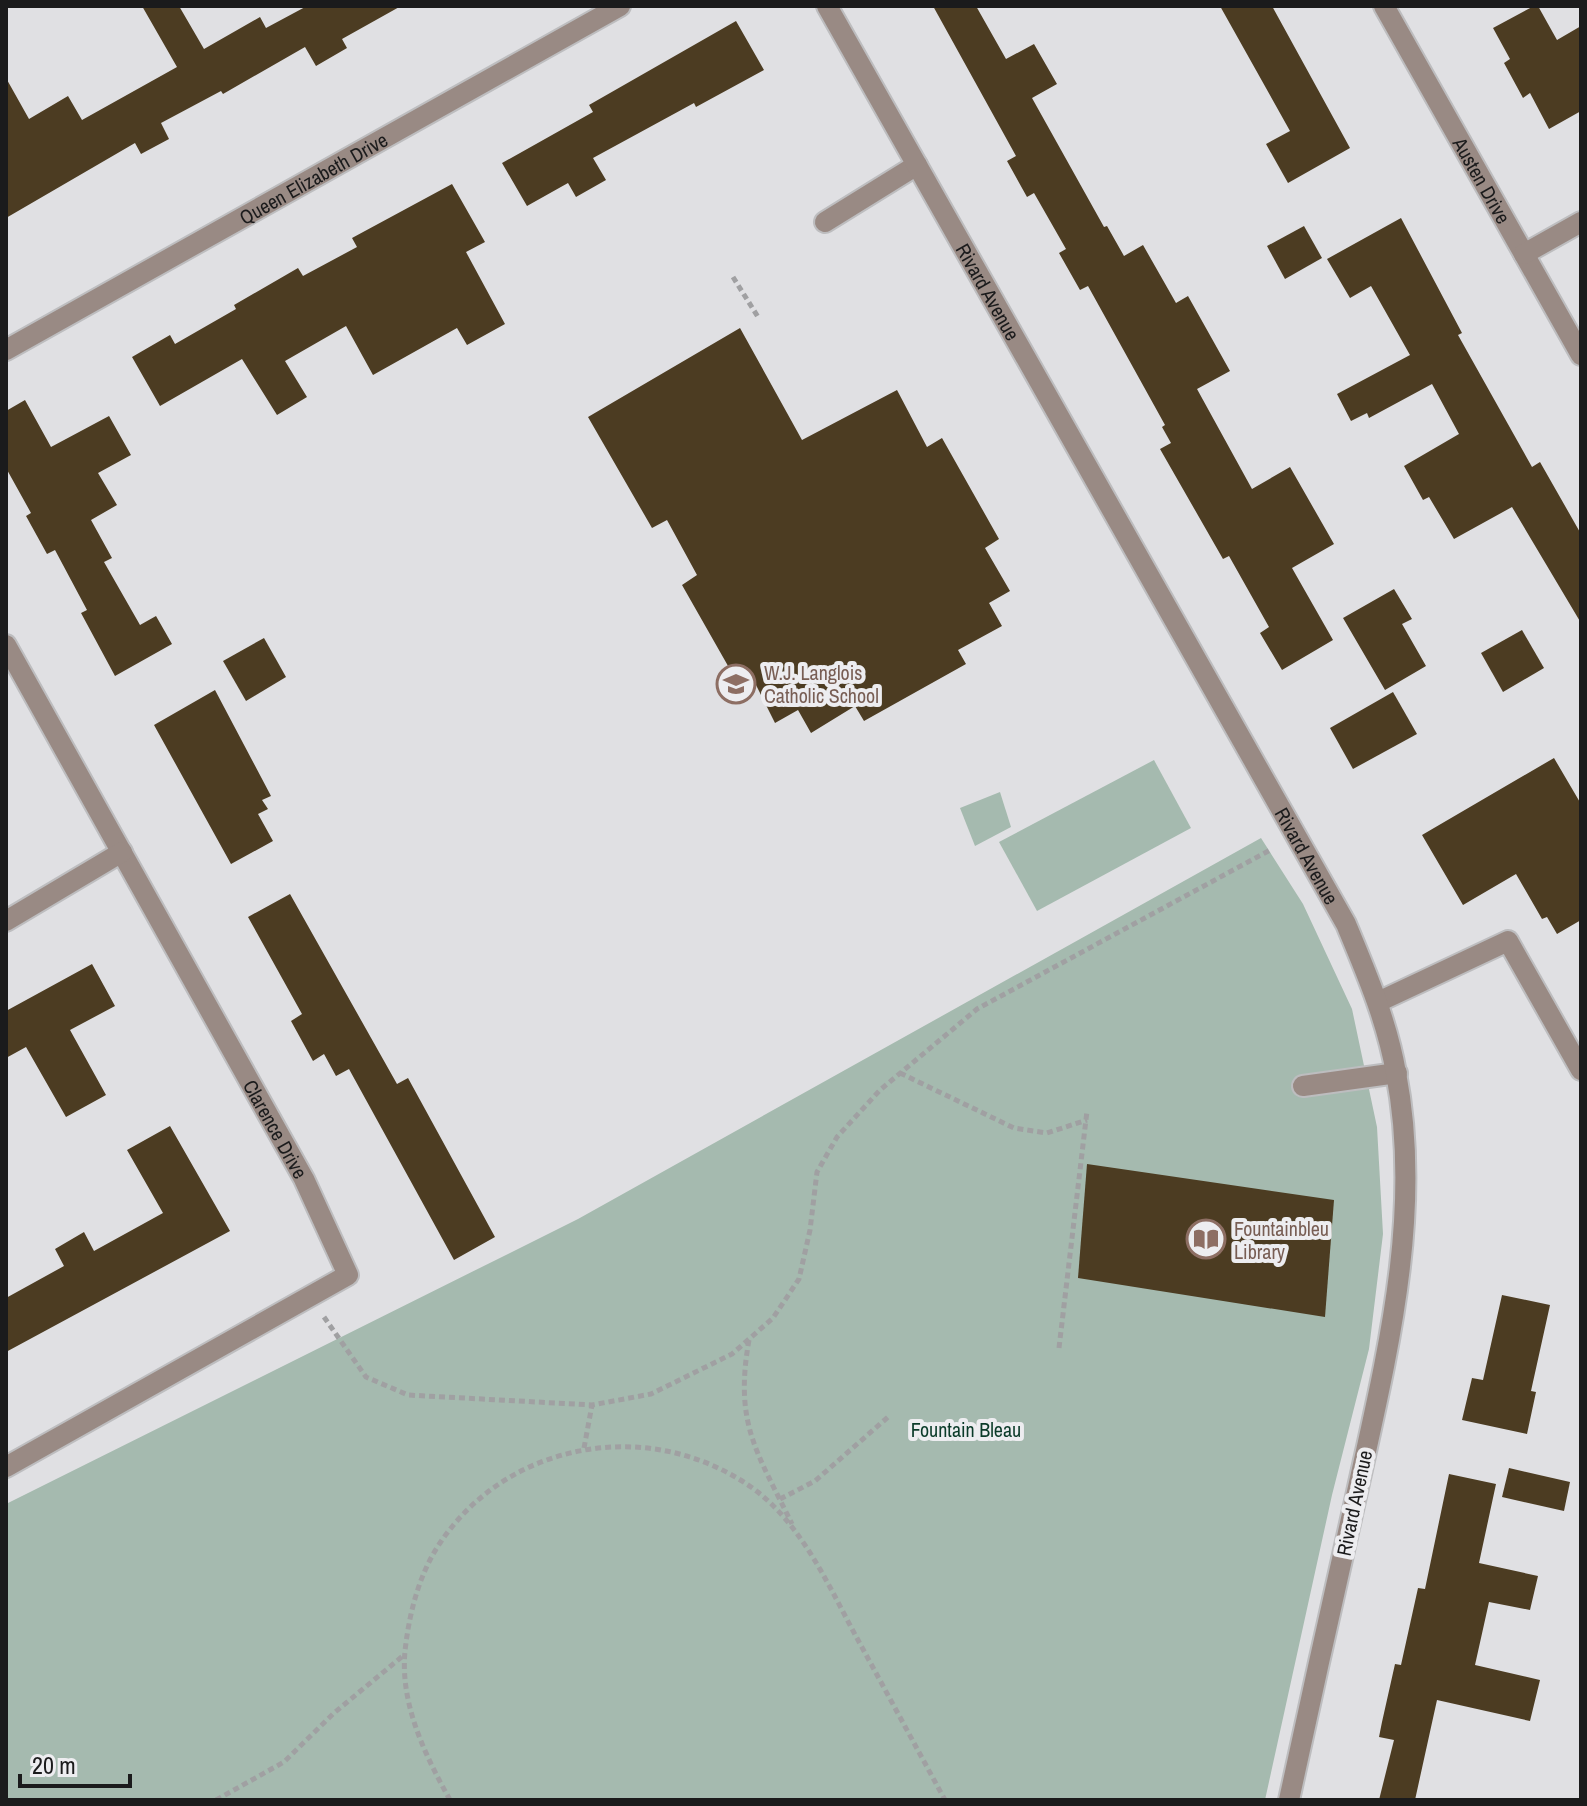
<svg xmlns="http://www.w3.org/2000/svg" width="1587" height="1806" font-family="'Archivo Narrow',sans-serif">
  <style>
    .green { fill: #a5baaf }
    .building { fill: #4c3c22 }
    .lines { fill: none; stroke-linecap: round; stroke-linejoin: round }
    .service-casing { stroke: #bdbdbf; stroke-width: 24 }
    .minor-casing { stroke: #bdbdbf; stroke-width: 24 }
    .path { stroke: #a0a0a2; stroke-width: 5; stroke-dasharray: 6 4; stroke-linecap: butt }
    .service { stroke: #998a84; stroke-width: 20 }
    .minor { stroke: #998a84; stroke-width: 20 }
    .labels { text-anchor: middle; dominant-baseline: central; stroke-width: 8; stroke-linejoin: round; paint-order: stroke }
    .street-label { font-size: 20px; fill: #1b1b1c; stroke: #ededf0 }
    .education-label { font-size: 20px; fill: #785e54; stroke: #ededf0; text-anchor: start }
    .park-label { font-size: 20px; fill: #0b3b29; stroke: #ededf0 }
  </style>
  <rect width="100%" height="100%" fill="#e0e0e3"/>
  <g class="green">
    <polygon points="1154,760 1191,828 1037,911 999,842"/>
    <polygon points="1000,792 1011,827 975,846 960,808"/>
    <polygon points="1261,838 1303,904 1352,1009 1377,1127 1383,1234 1369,1349 1332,1495 1265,1800 6,1800 6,1504 578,1219"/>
  </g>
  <g class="building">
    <polygon points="142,6 179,6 204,49 260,17 266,28 307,6 401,6 342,39 347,48 316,66 305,47 223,94 221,91 161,123 169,139 141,154 135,143 6,218 6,78 29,119 68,96 82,120 177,67"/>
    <polygon points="933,6 976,6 1006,59 1034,44 1057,84 1032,98 1104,227 1107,226 1124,256 1143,245 1176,303 1188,296 1230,371 1197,389 1252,489 1290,467 1334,544 1292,568 1333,640 1282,670 1260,633 1269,627 1229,556 1223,559 1160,449 1171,443 1162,427 1165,425 1088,286 1080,290 1059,253 1066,249 1034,193 1027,197 1007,161 1016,156"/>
    <polygon points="1220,6 1272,6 1350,148 1288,183 1266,144 1290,131"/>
    <polygon points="1534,6 1538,6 1557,40 1581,26 1581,111 1549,129 1530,93 1523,98 1504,63 1510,59 1493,28"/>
    <polygon points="736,21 764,70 696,107 694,103 593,158 606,180 576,197 568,183 527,206 502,163 593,112 589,105"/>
    <polygon points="452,184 485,242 466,252 505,324 467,345 457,328 373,375 346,326 285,361 307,397 277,415 242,359 160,406 132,357 170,335 175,344 236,309 234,305 298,268 303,276 357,247 352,238"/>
    <polygon points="1401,218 1462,333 1458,335 1532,467 1540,462 1581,534 1581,623 1512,507 1454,539 1429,497 1423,500 1404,466 1459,434 1432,384 1369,418 1367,413 1351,421 1337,394 1410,355 1371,286 1350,298 1327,259"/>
    <polygon points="1304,226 1322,258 1285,279 1267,246"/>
    <polygon points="740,328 802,440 897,390 927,447 942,438 999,539 985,548 1010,591 989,603 1002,626 958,650 966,664 864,721 855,706 811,733 798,710 775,723 754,681 740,687 682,585 697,575 667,520 652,528 588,417"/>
    <polygon points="25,400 51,447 109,416 131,455 98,473 117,505 91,520 112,558 104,562 140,625 156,616 172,644 115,676 81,613 87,610 55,550 47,554 26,516 31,513 6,468 6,411"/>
    <polygon points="1394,589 1412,619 1402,624 1426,666 1385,690 1343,618"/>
    <polygon points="1522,630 1544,668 1503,692 1481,653"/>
    <polygon points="264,638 286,677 246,701 223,661"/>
    <polygon points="215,690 271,796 262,800 268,809 258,814 273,841 231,864 154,725"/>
    <polygon points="1393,692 1417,734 1353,769 1330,728"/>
    <polygon points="1554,758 1581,804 1581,920 1557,934 1547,917 1542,919 1516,874 1463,905 1422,835"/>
    <polygon points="290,894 397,1084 408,1078 495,1237 454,1260 349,1069 336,1076 324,1054 313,1061 291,1021 302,1014 248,917"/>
    <polygon points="92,964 115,1006 70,1030 106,1095 66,1117 26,1047 6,1058 6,1011"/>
    <polygon points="170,1126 230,1231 6,1352 6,1298 64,1266 55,1249 84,1232 94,1251 163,1213 127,1150"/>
    <polygon points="1087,1164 1334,1200 1325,1317 1078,1278"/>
    <polygon points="1502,1295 1550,1305 1531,1391 1536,1392 1527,1434 1462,1420 1472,1378 1483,1380"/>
    <polygon points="1509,1468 1570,1482 1564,1511 1502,1497"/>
    <polygon points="1449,1474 1496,1484 1479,1563 1538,1576 1530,1610 1489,1602 1475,1665 1540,1680 1530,1721 1437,1700 1415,1800 1379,1800 1394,1740 1379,1737 1382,1722 1395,1664 1401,1665 1418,1588 1425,1589"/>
  </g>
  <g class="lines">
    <g class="service-casing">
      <g id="service">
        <polyline points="825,222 917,165"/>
        <polyline points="1378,1002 1508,941 1581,1070"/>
        <polyline points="1303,1086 1397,1073"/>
      </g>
    </g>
    <g class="minor-casing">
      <g id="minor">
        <path id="s1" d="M 827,6 L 1346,924 C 1366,972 1387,1021 1396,1073 C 1423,1213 1387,1355 1357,1492 C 1334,1595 1311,1697 1289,1800"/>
        <path id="s2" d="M 1384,6 L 1581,355"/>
        <polyline points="1524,254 1581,222"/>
        <path id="s3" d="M 6,350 L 620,6"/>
        <path id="s4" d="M 6,645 L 304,1179 L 348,1275 L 6,1467"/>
        <polyline points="6,921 122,852"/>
      </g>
    </g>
    <g class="path">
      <polyline points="733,277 758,317"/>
      <polyline points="900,1073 1014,1128 1047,1133 1087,1120"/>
      <polyline points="324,1317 366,1377 408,1395 592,1405 651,1394 732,1354 773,1318 799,1279 810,1230 817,1172 837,1137 880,1090 977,1009 1272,849"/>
      <path d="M 749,1340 C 734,1424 757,1452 792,1524"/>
      <polyline points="1059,1348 1087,1111"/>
      <polyline points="584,1448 592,1405"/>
      <polyline points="780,1499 815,1481 888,1417"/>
      <polyline points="216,1800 284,1762 334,1713 404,1655"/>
      <path d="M 450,1800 C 425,1755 400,1704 405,1651 C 409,1614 419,1574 440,1543 C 509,1440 651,1417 751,1487 C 802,1523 829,1587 858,1640 C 887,1693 916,1747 945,1800"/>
    </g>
    <use href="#service" class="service"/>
    <use href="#minor" class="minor"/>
  </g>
  <defs>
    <g id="school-ring" transform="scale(2)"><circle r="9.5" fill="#ededf0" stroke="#8d6e63" stroke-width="1.5"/><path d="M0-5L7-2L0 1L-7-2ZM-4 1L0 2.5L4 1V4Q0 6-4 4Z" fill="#8d6e63"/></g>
    <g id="library-ring" transform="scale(2)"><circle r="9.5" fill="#ededf0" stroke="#8d6e63" stroke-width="1.5"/><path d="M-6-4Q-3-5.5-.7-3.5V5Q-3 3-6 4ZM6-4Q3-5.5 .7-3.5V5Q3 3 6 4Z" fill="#8d6e63"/></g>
  </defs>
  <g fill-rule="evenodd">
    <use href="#school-ring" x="736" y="684"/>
    <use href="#library-ring" x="1206" y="1239"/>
  </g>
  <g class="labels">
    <g class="street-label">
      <text stroke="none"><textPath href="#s3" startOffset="352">Queen Elizabeth Drive</textPath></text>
      <text stroke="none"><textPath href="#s2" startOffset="200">Austen Drive</textPath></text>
      <text stroke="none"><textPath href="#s1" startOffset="328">Rivard Avenue</textPath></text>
      <text stroke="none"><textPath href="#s1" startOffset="976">Rivard Avenue</textPath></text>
      <text stroke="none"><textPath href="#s4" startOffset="554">Clarence Drive</textPath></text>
      <text transform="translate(1354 1503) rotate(-78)">Rivard Avenue</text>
    </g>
    <g class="education-label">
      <text x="764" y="672">W.J. Langlois<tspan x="764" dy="23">Catholic School</tspan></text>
      <text x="1234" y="1228">Fountainbleu<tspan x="1234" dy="23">Library</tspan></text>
    </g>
    <g class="park-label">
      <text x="966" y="1429">Fountain Bleau</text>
    </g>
  </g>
  <rect width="1587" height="1806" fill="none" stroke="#1b1b1c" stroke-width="16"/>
  <path d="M20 1774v12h110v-12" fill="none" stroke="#1b1b1c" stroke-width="4"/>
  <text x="32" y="1774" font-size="24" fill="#1b1b1c" stroke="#ededf0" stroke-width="6" paint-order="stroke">20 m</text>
</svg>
